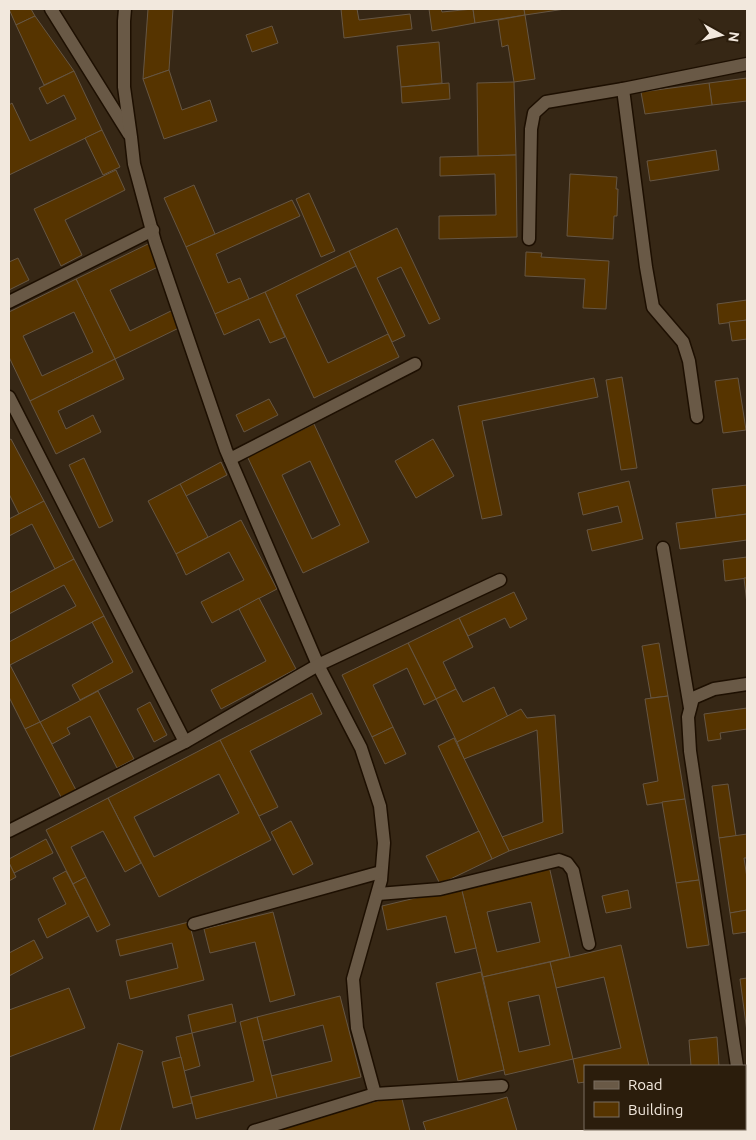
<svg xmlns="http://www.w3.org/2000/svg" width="756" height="1140" font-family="Ubuntu,sans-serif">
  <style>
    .building { fill: #563400; stroke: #665643; fill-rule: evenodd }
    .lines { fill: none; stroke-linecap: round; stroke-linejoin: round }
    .minor-casing { stroke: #1d0f01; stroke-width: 15 }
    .minor { stroke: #695946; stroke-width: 12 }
  </style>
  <rect width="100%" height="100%" fill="#362715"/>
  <g class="building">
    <polygon points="9,9 31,9 35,16 16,25"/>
    <polygon points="148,9 173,9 169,70 143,79"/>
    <polygon points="341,9 357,9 359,20 410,14 412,29 344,38"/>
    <polygon points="429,9 441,9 442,12 473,9 475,23 432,31"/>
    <polygon points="473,9 524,9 525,15 475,23"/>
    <polygon points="524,9 565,9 525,15"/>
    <polygon points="525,15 535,79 514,82 508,45 502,47 498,20"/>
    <polygon points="35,16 74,71 44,85 16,25"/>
    <polygon points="272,26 278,43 252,52 246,35"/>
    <polygon points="439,42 442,83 401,87 397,46"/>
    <polygon points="169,70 182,110 210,100 217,121 164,139 143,79"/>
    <polygon points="74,71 102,130 9,175 9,105 12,103 30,141 76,119 64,95 47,104 39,88"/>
    <polygon points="747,78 747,101 712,105 709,83"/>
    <polygon points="514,82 516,155 478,156 477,83"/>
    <polygon points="449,83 450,99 402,103 401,87"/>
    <polygon points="709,83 712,105 645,114 641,92"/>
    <polygon points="102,130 120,167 103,175 85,138"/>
    <polygon points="716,150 719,170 650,181 647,161"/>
    <polygon points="516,155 517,237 439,239 439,216 496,215 495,174 440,176 440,157"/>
    <polygon points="116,170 125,190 65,220 82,255 61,266 34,209"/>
    <polygon points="570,174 617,177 616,189 618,189 617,216 614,216 613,239 567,236"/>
    <polygon points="194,185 215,234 186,247 164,198"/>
    <polygon points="309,193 335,251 321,257 296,199"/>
    <polygon points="292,200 300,216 216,254 228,283 240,278 249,299 215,314 186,247"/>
    <polygon points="397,228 440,319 429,324 401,267 377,278 405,336 392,342 349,251"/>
    <polygon points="150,243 160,266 110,290 130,331 173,310 181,327 115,359 76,279"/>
    <polygon points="349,251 356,266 296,295 328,363 388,334 399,357 314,398 265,292"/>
    <polygon points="526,252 542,253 541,257 609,261 606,309 583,308 585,279 525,276"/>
    <polygon points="18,258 29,280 9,290 9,262"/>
    <path d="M 76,279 L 115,359 L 30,401 L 9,357 L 9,312 ZM 74,312 L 93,352 L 42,376 L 23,336 Z"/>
    <polygon points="265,292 285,337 270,343 259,319 224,335 215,314"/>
    <polygon points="747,300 747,320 719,324 717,304"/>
    <polygon points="747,320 747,339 732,341 729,322"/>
    <polygon points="115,359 124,379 58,411 66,429 93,415 101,432 56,454 30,401"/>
    <polygon points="622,377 637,468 621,470 606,380"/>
    <polygon points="594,378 598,397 482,421 502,515 482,519 458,406"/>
    <polygon points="738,378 746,430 723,433 715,381"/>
    <polygon points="269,399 278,415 244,432 236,415"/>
    <path d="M 314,424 L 369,542 L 303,573 L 247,456 ZM 310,461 L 340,525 L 312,539 L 282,475 Z"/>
    <polygon points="11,439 44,501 19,514 9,494 9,440"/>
    <polygon points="433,439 454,476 416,498 395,461"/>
    <polygon points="84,458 113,521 99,528 69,465"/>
    <polygon points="221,462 227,475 186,496 180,484"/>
    <polygon points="629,481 643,539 592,551 587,530 622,522 618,506 583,515 578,493"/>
    <polygon points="180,484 208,537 176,554 148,501"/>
    <polygon points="747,485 747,514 716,518 712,489"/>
    <polygon points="44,501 74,559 55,569 32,524 9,536 9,519"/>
    <polygon points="747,514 747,540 680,549 676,523"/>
    <polygon points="241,520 277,589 212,623 201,602 244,580 229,552 186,575 176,554"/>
    <polygon points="747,557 747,578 725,581 723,560"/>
    <polygon points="74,559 104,616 10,665 9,662 9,642 76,606 64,585 9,614 9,593"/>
    <polygon points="744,578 747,578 747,604"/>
    <polygon points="514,592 527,619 510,628 505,618 468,636 459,618"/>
    <polygon points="259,598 296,669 221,709 211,690 266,661 239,609"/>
    <polygon points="104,616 133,672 80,700 72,685 113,662 92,622"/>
    <polygon points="459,618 473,647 443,662 456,689 436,699 408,643"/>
    <polygon points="408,643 436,699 424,705 407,668 373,685 393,727 372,737 342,675"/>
    <polygon points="659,643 668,696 651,698 642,646"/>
    <polygon points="10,665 40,722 25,729 9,697 9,666"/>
    <polygon points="494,687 508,717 457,742 436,699 456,689 463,702"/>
    <polygon points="98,691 134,759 117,768 90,716 67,728 70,734 52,744 40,722"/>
    <polygon points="312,693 322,714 250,751 278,807 259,816 220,740"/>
    <polygon points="668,696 685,799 647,805 643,784 658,781 645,699"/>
    <polygon points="150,702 167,735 154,742 137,709"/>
    <polygon points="747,708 747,729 720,733 721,739 708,741 704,714"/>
    <polygon points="521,709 527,718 555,715 563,833 509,851 502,837 543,822 537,730 464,759 457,742"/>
    <polygon points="40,722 76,790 61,797 25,729"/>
    <polygon points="393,727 406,754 385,764 372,737"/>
    <polygon points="454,738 509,851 492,859 438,746"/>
    <path d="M 220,740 L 271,840 L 159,897 L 108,798 ZM 219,774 L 239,813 L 154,857 L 134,817 Z"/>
    <polygon points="728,784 736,836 719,838 712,786"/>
    <polygon points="108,798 141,863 125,872 103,831 71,847 86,877 73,884 46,830"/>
    <polygon points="685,799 699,880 676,883 662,802"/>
    <polygon points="291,821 313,864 293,875 271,832"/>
    <polygon points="479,831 492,859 440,884 426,856"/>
    <polygon points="747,834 747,858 744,858 747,878 747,910 730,913 719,838"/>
    <polygon points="46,839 53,853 14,873 9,863 9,859"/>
    <polygon points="9,863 16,877 9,881"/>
    <path d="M 549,866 L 570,957 L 483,977 L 461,887 ZM 531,902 L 540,942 L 497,952 L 487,912 Z"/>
    <polygon points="66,871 89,916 47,938 38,919 66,904 53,878"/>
    <polygon points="86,877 110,925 97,932 73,884"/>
    <polygon points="699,880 709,945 687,948 676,883"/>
    <polygon points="461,887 476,948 455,953 446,916 387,930 382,906"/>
    <polygon points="628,890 631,908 606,913 602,896"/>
    <polygon points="747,910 747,932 733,934 730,913"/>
    <polygon points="273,912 295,995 270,1002 255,942 210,953 204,929"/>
    <polygon points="189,922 204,980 130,999 126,981 178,968 172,943 120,956 116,940"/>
    <polygon points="34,940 43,958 9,976 9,953"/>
    <polygon points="621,945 649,1066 585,1066 585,1082 578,1083 573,1059 621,1048 604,977 556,988 550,962"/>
    <path d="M 550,962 L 573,1059 L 505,1075 L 483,977 ZM 539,995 L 550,1045 L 519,1052 L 508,1002 Z"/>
    <polygon points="481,972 504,1070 458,1081 436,983"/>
    <polygon points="747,978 747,1032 740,979"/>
    <polygon points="69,988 85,1028 9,1057 9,1010"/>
    <polygon points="340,996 361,1077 277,1098 271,1076 332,1061 323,1025 263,1041 257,1017"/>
    <polygon points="232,1004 236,1022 192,1033 188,1015"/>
    <polygon points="257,1017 277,1098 196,1119 191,1097 254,1081 240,1022"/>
    <polygon points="192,1033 200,1066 184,1071 176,1037"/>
    <polygon points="717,1037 719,1066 691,1066 689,1040"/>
    <polygon points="118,1043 143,1051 120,1131 93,1131"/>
    <polygon points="181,1057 192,1103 173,1108 162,1062"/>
    <polygon points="401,1095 410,1131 258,1131"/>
    <polygon points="507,1097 517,1131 426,1131 423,1122"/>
    <polygon points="725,1129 725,1131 690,1131 717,1129"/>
  </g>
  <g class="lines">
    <g class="minor-casing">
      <g id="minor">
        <polyline points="51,9 129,134"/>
        <polyline points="125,9 124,21 124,87 131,137 134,164 155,242 226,450 318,665 361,748 380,806 384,843 381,880 353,979 357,1028 375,1094 254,1131"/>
        <polyline points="529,239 531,129 534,113 546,102 623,89"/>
        <polyline points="9,302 153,230"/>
        <polyline points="9,397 185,742 318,665 500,580"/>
        <polyline points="697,417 689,361 683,342 653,307 646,267 623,89 747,64"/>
        <polyline points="230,459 415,364"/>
        <polyline points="663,548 690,708"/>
        <polyline points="9,831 185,742"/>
        <polyline points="378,894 440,889 559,860 567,863 573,871 589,944"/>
        <polyline points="194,924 381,872"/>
        <polyline points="737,1066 690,751 688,717 693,698 714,689 747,684"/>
        <polyline points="375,1094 502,1086"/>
        <polyline points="745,1118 747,1131"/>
      </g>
    </g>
    <use href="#minor" class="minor"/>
  </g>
  <rect width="756" height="1140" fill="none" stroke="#f2e8dd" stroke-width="20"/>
  <rect x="584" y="1065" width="162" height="65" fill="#2b1d0c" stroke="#7b6e60"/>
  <rect x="594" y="1081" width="25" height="8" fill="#695946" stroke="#7b6e60"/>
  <text x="628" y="1090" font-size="15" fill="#f2e8dd">Road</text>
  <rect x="594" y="1102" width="25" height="15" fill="#563400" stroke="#7b6e60"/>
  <text x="628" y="1115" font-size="15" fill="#f2e8dd">Building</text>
  <g transform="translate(721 35) rotate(98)" stroke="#2b1d0c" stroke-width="4" paint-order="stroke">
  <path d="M0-4L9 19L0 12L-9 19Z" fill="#f2e8dd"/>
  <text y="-8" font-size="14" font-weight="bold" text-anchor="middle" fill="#f2e8dd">N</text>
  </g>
</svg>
